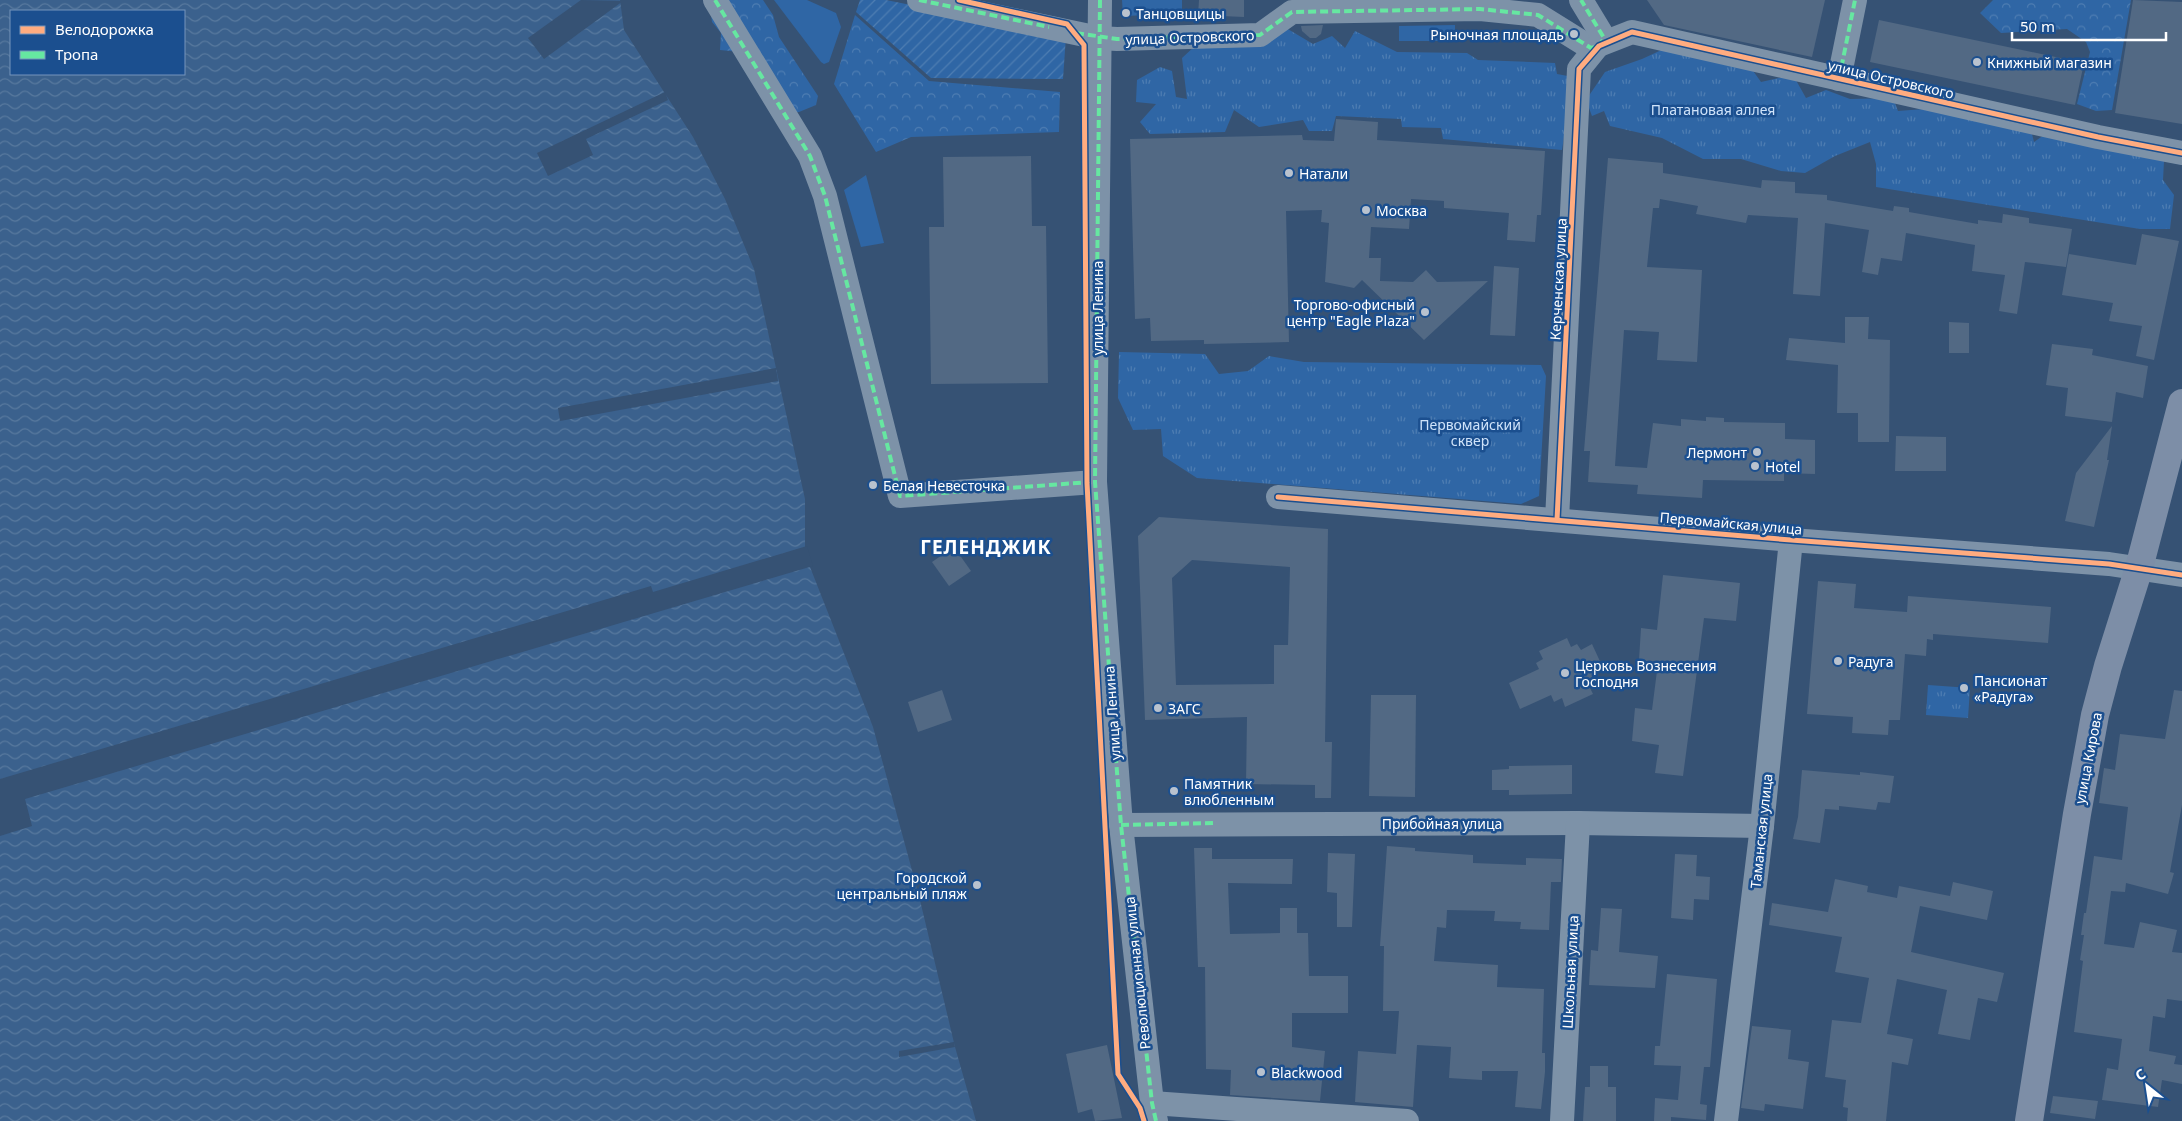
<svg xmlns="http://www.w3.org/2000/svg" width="2182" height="1121" font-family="'Noto Sans',sans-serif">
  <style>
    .grass { fill: #2f66a5 }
    .forest { fill: url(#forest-crowns) }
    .park { fill: url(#park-tufts) }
    .garden { fill: url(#garden-furrows) }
    .water { fill: url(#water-waves); fill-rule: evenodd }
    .pier { fill: #365274 }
    .building { fill: #526984; fill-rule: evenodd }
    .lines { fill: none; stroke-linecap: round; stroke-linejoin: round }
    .minor { stroke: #7d92a8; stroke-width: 24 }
    .major { stroke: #7d8ea7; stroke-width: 28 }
    .quiet { stroke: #66e7a1; stroke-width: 4; stroke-dasharray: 8 4; stroke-linecap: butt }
    .cycleway-casing { stroke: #1b4f8f; stroke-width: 8 }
    .cycleway { stroke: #ffac80; stroke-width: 5 }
    .poi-dot { fill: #b9c2ce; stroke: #1b4f8f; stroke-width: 2 }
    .labels { text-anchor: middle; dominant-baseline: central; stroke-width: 5; stroke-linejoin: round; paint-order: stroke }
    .poi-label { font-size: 14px; fill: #fff; stroke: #1b4f8f; text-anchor: start }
    .street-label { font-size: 14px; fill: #fff; stroke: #1b4f8f }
    .park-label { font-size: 14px; fill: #cfe3fa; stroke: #1b4f8f }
    .district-label { font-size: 19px; font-weight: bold; letter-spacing: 1px; fill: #fff; stroke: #1b4f8f }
  </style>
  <defs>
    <pattern id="forest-crowns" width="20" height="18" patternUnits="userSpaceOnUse" patternTransform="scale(1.25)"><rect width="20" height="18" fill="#2f66a5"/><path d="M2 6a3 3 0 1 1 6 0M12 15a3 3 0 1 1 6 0" fill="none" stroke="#4e7db2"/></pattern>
    <pattern id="park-tufts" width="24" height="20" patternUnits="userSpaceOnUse" patternTransform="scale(1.25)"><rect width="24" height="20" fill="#2f66a5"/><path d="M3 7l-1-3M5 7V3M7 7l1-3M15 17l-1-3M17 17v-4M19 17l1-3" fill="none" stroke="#4e7db2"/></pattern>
    <pattern id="garden-furrows" width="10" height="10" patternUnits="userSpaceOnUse" patternTransform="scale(1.25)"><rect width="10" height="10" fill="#2f66a5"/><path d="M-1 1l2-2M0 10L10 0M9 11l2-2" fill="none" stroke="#4e7db2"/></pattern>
    <pattern id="water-waves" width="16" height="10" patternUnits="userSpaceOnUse" patternTransform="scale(1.25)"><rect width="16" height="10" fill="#3b618d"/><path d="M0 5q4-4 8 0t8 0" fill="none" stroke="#58799e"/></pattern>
  </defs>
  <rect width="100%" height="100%" fill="#365274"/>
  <g class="grass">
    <polygon points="774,0 807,0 836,13 841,27 829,62 824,64 821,62"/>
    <polygon points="1122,0 1182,0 1182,14 1123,16"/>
    <polygon points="1455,25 1455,41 1399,41 1399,26"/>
    <polygon points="866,175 884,243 861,247 844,190"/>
  </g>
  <g class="forest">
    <polygon points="709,0 763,0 773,15 779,37 818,96 816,105 799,112 782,113 740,52 720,50 721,33 712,22"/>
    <polygon points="1993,0 2131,0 2112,110 2096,111 2077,104 2090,52 2086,42 2067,29 2001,33 1980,13"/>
    <polygon points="855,15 929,81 1060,92 1059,132 911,137 876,152 834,84"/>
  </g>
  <g class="park">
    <polygon points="1281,25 1313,44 1332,36 1345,48 1355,31 1397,52 1467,53 1478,60 1555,63 1557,74 1573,77 1569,135 1564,137 1562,150 1443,139 1441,128 1402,127 1401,119 1336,116 1332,131 1309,131 1303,120 1259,127 1234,110 1225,132 1150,134 1140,122 1156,104 1136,102 1137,80 1160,67 1172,71 1176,97 1187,99 1182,58 1195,46"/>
    <polygon points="1668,47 1751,68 1761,82 1793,75 1806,98 1826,90 1850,99 1893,98 1898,111 1937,108 2031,130 2034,142 2064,121 2182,145 2182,165 2164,161 2163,180 2174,195 2170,229 2140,229 1876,187 1876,164 1870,142 1835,156 1805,173 1781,171 1741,159 1703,159 1662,138 1610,126 1604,111 1592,116 1586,100 1605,72 1642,59"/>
    <polygon points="1119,352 1205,354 1219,374 1248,371 1269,356 1304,362 1541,365 1546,376 1539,496 1521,504 1197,478 1163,456 1161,429 1133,430 1118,398"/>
    <polygon points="1928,685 1970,688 1968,718 1926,715"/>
  </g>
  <polygon class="garden" points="860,0 886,0 1066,36 1063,79 931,78 856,12"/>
  <path class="water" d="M 0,0 L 620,0 L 624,30 L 693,137 L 725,199 L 754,269 L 805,499 L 805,547 L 810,567 L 873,727 L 919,896 L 955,1047 L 976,1121 L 0,1121 ZM 11,11 L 184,11 L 184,74 L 11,74 Z"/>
  <g class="pier">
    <polygon points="581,0 623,1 544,59 528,38"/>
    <polygon points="665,92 668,100 586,139 593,155 548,176 537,153"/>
    <polygon points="776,368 778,381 560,421 558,408"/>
    <polygon points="807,546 813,566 25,799 32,826 0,836 0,779 651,586 653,592"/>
    <polygon points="954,1042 955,1047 899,1057 899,1051"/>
  </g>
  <g class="building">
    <polygon points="1199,0 1244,0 1244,17 1198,15"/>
    <polygon points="1647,0 1825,0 1812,57 1664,25"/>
    <polygon points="2133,0 2182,2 2182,124 2115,113"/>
    <polygon points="1879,20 2084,63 2075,105 1870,62"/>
    <polygon points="1323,25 1321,34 1316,38 1310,38 1302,31 1301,26"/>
    <polygon points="1336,119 1378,122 1377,140 1545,151 1541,215 1537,215 1535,242 1507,240 1509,213 1444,208 1444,201 1411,199 1409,229 1371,227 1369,258 1381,258 1380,281 1413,282 1426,270 1437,282 1488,281 1424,340 1362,280 1354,288 1325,282 1329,223 1321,222 1322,210 1286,211 1289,342 1204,344 1204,340 1151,341 1150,318 1135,319 1130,139 1302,135 1303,140 1334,141"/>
    <polygon points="1031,156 1032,226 1046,226 1048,383 931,384 929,227 944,227 943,157"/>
    <polygon points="1608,158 1663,163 1663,173 1761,188 1762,180 1795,182 1795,193 1827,195 1827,200 1893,211 1894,206 1909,208 1909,212 1978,224 1978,220 2002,223 2003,214 2029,218 2029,223 2072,229 2066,267 2025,262 2017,314 1999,311 2005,275 1972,271 1975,245 1906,233 1902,261 1881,258 1878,275 1862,272 1869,230 1825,223 1820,296 1793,294 1798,218 1748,215 1746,223 1696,214 1698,206 1660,199 1659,208 1653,208 1647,267 1702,270 1697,362 1657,360 1659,332 1624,330 1615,466 1647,468 1653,423 1681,426 1681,419 1706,421 1706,417 1724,418 1724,422 1785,423 1785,439 1815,440 1815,474 1784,473 1784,481 1703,480 1702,498 1637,494 1638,485 1588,482 1590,451 1584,451"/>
    <polygon points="2142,234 2179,241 2154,360 2136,356 2142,326 2109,321 2113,303 2062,295 2069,254 2136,265"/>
    <polygon points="1494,266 1519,268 1515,336 1490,335"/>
    <polygon points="1845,317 1869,317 1868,339 1890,340 1889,442 1858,442 1858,413 1837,413 1838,365 1786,360 1789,338 1845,343"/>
    <polygon points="1949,322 1969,323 1969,353 1949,353"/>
    <polygon points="2052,344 2093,349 2092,355 2148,366 2143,398 2116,392 2112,422 2065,416 2068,388 2046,385"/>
    <polygon points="2112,426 2107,460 2109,460 2094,527 2065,521 2076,473"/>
    <polygon points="1896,436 1946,437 1946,471 1895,471"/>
    <path d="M 1159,517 L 1328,529 L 1325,742 L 1332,742 L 1331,798 L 1315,798 L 1315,785 L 1246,784 L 1247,717 L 1145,720 L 1138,536 ZM 1192,560 L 1290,567 L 1288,645 L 1274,645 L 1274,684 L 1176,685 L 1172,578 Z"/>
    <polygon points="954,547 971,571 949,586 932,562"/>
    <polygon points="1663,575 1740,583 1736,621 1704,618 1683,776 1655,773 1659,745 1632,741 1635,708 1652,710 1658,663 1639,660 1641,628 1657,630"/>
    <polygon points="1818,581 1856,584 1854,608 1907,612 1908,596 2051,607 2048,643 1933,634 1933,640 1927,639 1926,656 1905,654 1900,720 1889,720 1888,735 1852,733 1853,717 1807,714"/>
    <polygon points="1567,638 1571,647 1577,644 1581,650 1592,644 1604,670 1592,675 1595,682 1589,686 1593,694 1565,707 1562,698 1554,702 1551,695 1520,709 1509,683 1539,669 1536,663 1543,659 1539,651"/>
    <polygon points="942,690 952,720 918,732 908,702"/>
    <polygon points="2174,690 2182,691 2182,805 2170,872 2174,873 2168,894 2126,883 2125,892 2111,891 2104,944 2134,948 2140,922 2177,930 2172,952 2182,953 2182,1001 2167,999 2165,1018 2153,1016 2149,1051 2176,1056 2174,1064 2182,1065 2182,1084 2162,1080 2158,1107 2102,1100 2107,1068 2118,1070 2122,1039 2074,1032 2083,961 2080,960 2084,935 2081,935 2084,913 2086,913 2094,856 2122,860 2128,807 2099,803 2104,768 2115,770 2120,734 2165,739"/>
    <polygon points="1371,695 1416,695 1415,797 1369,796"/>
    <polygon points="1572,765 1572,794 1509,795 1509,790 1492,790 1492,770 1509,769 1509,766"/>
    <polygon points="1802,770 1860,775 1860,772 1894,776 1890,803 1878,802 1876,810 1839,806 1839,810 1825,809 1820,843 1793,839 1798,817"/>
    <polygon points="1387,846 1415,848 1415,851 1473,855 1473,863 1526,865 1526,858 1562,859 1561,882 1551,882 1549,930 1520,929 1521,922 1494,921 1495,911 1447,910 1446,928 1437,927 1434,961 1498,965 1497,987 1544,989 1542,1053 1545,1053 1545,1072 1541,1109 1515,1107 1518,1071 1482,1071 1482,1080 1449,1078 1451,1047 1417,1045 1413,1107 1355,1102 1358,1051 1396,1054 1399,1011 1383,1011 1384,946 1380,946"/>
    <polygon points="1194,848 1212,848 1212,859 1293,859 1292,884 1228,883 1230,934 1280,933 1280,908 1297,908 1297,933 1308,933 1309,976 1348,976 1348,1013 1292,1013 1292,1047 1325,1051 1320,1101 1230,1095 1231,1070 1206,1069 1205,967 1198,967"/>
    <polygon points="1328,853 1355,854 1352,927 1337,927 1337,893 1327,892"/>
    <polygon points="1675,854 1697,855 1696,876 1710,877 1709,900 1694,899 1693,920 1671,918"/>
    <polygon points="1835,879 1868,886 1867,892 1897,898 1899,886 1950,896 1953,882 1993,891 1987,920 1920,906 1911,952 2004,973 1997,1002 1978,998 1970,1040 1938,1034 1947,990 1897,979 1887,1034 1913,1039 1908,1065 1892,1062 1886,1121 1847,1121 1848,1108 1843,1107 1846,1080 1825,1077 1832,1020 1861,1023 1869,978 1835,972 1842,937 1769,925 1772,903 1828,912"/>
    <polygon points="1601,908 1622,909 1619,952 1658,956 1655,988 1589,985 1591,950 1598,951"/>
    <polygon points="1667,974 1717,979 1710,1067 1704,1067 1700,1104 1707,1105 1706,1120 1671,1117 1671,1121 1654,1121 1655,1098 1678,1100 1681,1066 1654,1065 1655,1046 1660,1046"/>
    <polygon points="1752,1026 1791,1030 1788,1059 1809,1062 1803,1109 1765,1104 1764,1111 1741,1108"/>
    <polygon points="1107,1045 1122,1118 1095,1121 1092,1109 1078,1113 1066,1054"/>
    <polygon points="1590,1066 1608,1066 1608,1087 1616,1087 1616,1121 1583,1121 1585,1087 1590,1087"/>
    <polygon points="2053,1096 2098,1101 2095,1119 2050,1113"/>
  </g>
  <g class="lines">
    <g class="minor">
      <polyline points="715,0 810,156 825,196 900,496 1095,482"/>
      <polyline points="919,0 1099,38 1117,39 1260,35 1292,12 1480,9 1538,15 1591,48 1632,32 2098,137 2182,153"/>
      <polyline points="1100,0 1095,482 1121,825 1152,1103 1156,1121"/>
      <polyline points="1839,79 1855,0"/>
      <polyline points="1278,497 1791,540 2109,564 2182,575"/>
      <polyline points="1557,520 1579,69 1604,38 1581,0"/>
      <polyline points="1121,825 1578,823 1762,826"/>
      <polyline points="1152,1103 1407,1121"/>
      <polyline points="1562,1121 1578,823"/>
      <polyline points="1726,1121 1762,826 1791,540"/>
    </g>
    <polyline class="major" points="2029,1121 2077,814 2095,715 2108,666 2139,568 2182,403"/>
    <g class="quiet">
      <polyline points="715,0 810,156 825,196 900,496 1091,482"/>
      <polyline points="919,0 1049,27"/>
      <polyline points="1100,0 1095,482 1121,825 1152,1103 1156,1121"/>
      <polyline points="1076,33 1117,39 1260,35 1292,12 1480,9 1538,15 1591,48 1599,46 1604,38 1581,0"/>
      <polyline points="1839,79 1855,0"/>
      <polyline points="1121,825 1213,823"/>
    </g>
    <g class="cycleway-casing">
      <g id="cycleway">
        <polyline points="959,0 1067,24 1084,45 1087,483 1118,1074 1140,1108 1144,1121"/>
        <polyline points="1278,497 1791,540 2109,564 2182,575"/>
        <polyline points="1557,520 1579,69 1599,46 1632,32 2098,137 2182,153"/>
      </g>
    </g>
    <use href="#cycleway" class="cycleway"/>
  </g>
  <g class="poi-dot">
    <circle cx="1126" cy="13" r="5"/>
    <circle cx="1574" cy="34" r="5"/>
    <circle cx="1977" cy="62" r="5"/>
    <circle cx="1289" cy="173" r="5"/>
    <circle cx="1366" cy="210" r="5"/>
    <circle cx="1425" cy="312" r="5"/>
    <circle cx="1757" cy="452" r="5"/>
    <circle cx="1755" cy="466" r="5"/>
    <circle cx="873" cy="485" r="5"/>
    <circle cx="1838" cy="661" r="5"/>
    <circle cx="1565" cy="673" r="5"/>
    <circle cx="1964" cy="688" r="5"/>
    <circle cx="1158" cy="708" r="5"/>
    <circle cx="1174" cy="791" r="5"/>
    <circle cx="977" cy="885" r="5"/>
    <circle cx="1261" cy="1072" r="5"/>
  </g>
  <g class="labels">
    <g class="poi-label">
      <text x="1136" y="13">Танцовщицы</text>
      <text x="1564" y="34" text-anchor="end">Рыночная площадь</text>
      <text x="1987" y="62">Книжный магазин</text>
      <text x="1299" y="173">Натали</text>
      <text x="1376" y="210">Москва</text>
      <text x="1415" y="304" text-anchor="end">Торгово-офисный<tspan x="1415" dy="16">центр "Eagle Plaza"</tspan></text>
      <text x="1747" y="452" text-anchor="end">Лермонт</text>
      <text x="1765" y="466">Hotel</text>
      <text x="883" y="485">Белая Невесточка</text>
      <text x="1848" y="661">Радуга</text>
      <text x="1575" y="665">Церковь Вознесения<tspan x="1575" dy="16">Господня</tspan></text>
      <text x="1974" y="680">Пансионат<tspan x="1974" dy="16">«Радуга»</tspan></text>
      <text x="1168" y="708">ЗАГС</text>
      <text x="1184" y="783">Памятник<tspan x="1184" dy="16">влюбленным</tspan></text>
      <text x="967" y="877" text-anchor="end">Городской<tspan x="967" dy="16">центральный пляж</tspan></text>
      <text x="1271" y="1072">Blackwood</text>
    </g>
    <g class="street-label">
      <text transform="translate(1190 37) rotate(-2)">улица Островского</text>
      <text transform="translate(1891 79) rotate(13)">улица Островского</text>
      <text transform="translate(1558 279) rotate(-87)">Керченская улица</text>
      <text transform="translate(1097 308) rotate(-90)">улица Ленина</text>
      <text transform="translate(1731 523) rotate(5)">Первомайская улица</text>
      <text transform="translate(1112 713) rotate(-94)">улица Ленина</text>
      <text transform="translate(2088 758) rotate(-79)">улица Кирова</text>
      <text x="1442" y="823">Прибойная улица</text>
      <text transform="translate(1761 831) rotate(-84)">Таманская улица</text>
      <text transform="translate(1570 972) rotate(-87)">Школьная улица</text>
      <text transform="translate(1137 973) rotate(-96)">Революционная улица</text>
    </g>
    <g class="park-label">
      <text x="1713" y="109">Платановая аллея</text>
      <text x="1470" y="424">Первомайский<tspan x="1470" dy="16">сквер</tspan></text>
    </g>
    <g class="district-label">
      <text x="986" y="547">ГЕЛЕНДЖИК</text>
    </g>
  </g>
  <rect x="10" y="10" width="175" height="65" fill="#1b4f8f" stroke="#7695bc"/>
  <rect x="20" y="26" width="25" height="8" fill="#ffac80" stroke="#7695bc"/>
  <text x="55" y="35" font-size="15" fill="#ffffff">Велодорожка</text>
  <rect x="20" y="51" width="25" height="8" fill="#66e7a1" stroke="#7695bc"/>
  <text x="55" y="60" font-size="15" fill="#ffffff">Тропа</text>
  <g transform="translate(2147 1086) rotate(330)" stroke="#1b4f8f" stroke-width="4" paint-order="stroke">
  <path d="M0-4L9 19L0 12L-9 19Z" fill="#ffffff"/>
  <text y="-8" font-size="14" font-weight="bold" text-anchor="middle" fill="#ffffff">С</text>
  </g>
  <path d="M2012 32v8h154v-8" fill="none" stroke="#ffffff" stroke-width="2.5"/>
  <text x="2020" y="32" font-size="15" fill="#ffffff" stroke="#1b4f8f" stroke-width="4" paint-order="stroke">50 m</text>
</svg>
